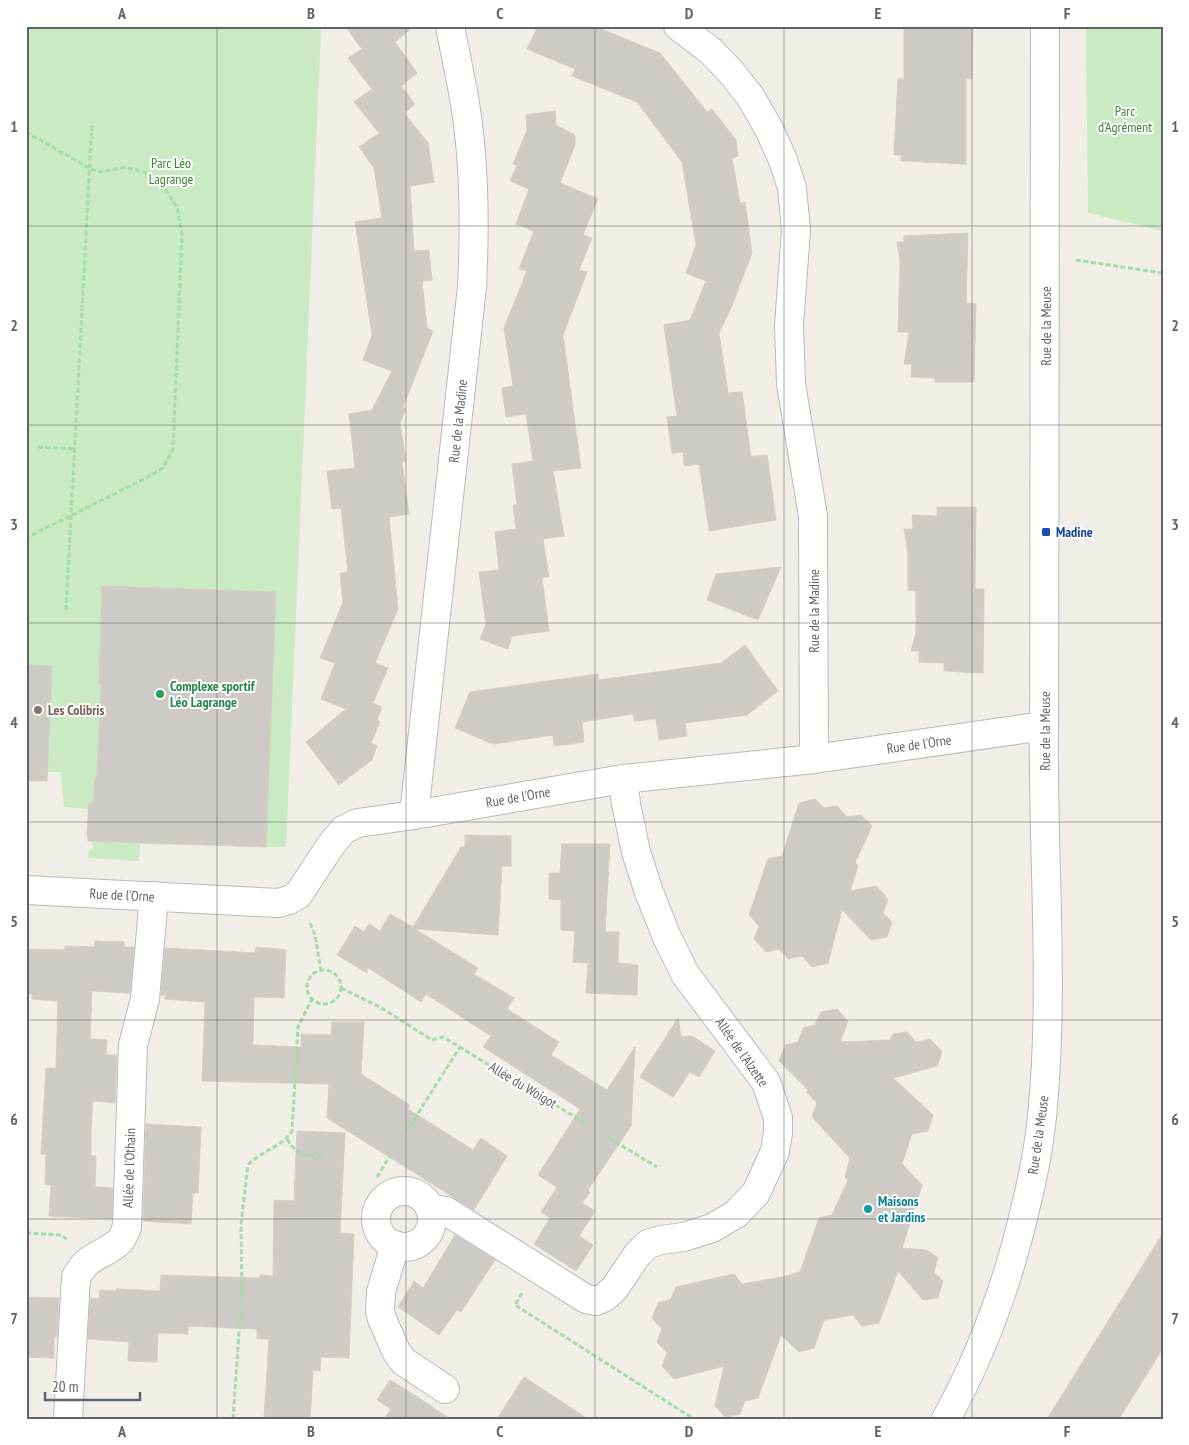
<svg xmlns="http://www.w3.org/2000/svg" width="1189" height="1445" font-family="'PT Sans Narrow',sans-serif">
  <style>
    .green { fill: #c9eac2 }
    .building { fill: #cecac5; stroke: #d7cdc4 }
    .lines { fill: none; stroke-linecap: round; stroke-linejoin: round }
    .street-casing { stroke: #b7bbbe; stroke-width: 30 }
    .path { stroke: #a4dda8; stroke-width: 3; stroke-dasharray: 5 2.5; stroke-linecap: butt }
    .street { stroke: #fff; stroke-width: 28 }
    .grid { fill: none; stroke: #5e6468; stroke-width: 1; stroke-opacity: 0.55 }
    .transit-dot { fill: #1a4fb4; stroke: #fff; stroke-width: 2 }
    .leisure-dot { fill: #2e9e5b; stroke: #fff; stroke-width: 2 }
    .education-dot { fill: #8d6e63; stroke: #fff; stroke-width: 2 }
    .culture-dot { fill: #0f9aa8; stroke: #fff; stroke-width: 2 }
    .labels { text-anchor: middle; dominant-baseline: central; stroke-width: 4; stroke-linejoin: round; paint-order: stroke }
    .park-label { font-size: 14px; fill: #3b862f; stroke: #fff }
    .street-label { font-size: 14px; fill: #5e6468; stroke: #fff }
    .transit-label { font-size: 14px; font-weight: bold; fill: #164399; stroke: #fff; text-anchor: start }
    .leisure-label { font-size: 14px; font-weight: bold; fill: #27864d; stroke: #fff; text-anchor: start }
    .education-label { font-size: 14px; font-weight: bold; fill: #785e54; stroke: #fff; text-anchor: start }
    .culture-label { font-size: 14px; font-weight: bold; fill: #0d838f; stroke: #fff; text-anchor: start }
    .neatline { fill: none; stroke: #5e6468; stroke-width: 2 }
    .grid-label { font-size: 16px; text-anchor: middle; font-weight: bold; fill: #5e6468 }
  </style>
  <rect width="100%" height="100%" fill="#f1ede7"/>
  <g class="green">
    <polygon points="26,26 275,26 321,30 286,847 197,845 168,835 167,845 140,844 139,861 88,858 89,850 93,849 93,842 88,842 89,809 64,807 61,772 26,772"/>
    <polygon points="1086,26 1163,26 1163,231 1088,213"/>
  </g>
  <g class="building">
    <polygon points="345,26 414,26 395,42 417,73 401,86 415,104 404,113 428,143 434,182 410,186 414,251 429,250 432,280 422,281 427,328 433,331 403,407 406,409 400,423 406,461 402,462 409,514 389,517 398,609 375,663 388,668 373,703 382,707 377,720 380,722 371,743 377,746 372,760 339,785 306,742 346,709 321,699 335,663 320,658 343,602 340,573 348,572 341,508 332,509 327,471 355,468 349,414 372,410 392,371 363,360 372,335 355,222 382,218 374,168 359,147 379,133 354,102 372,89 348,58 362,49"/>
    <polygon points="538,26 594,26 660,53 707,112 712,109 736,140 738,156 732,158 740,203 745,202 752,253 731,308 719,333 728,393 742,392 751,457 767,455 776,520 709,531 699,464 684,466 683,452 672,453 667,417 677,416 664,325 690,320 706,281 686,273 696,245 682,162 637,102 572,76 575,69 527,49"/>
    <polygon points="904,26 973,26 972,79 966,79 966,164 901,161 901,155 894,155 898,79 904,79"/>
    <polygon points="555,111 556,125 575,135 575,145 560,183 598,199 583,235 592,238 579,270 587,272 563,335 581,468 553,471 564,536 543,539 549,577 542,577 549,631 512,636 508,649 480,639 486,624 479,572 499,570 495,532 516,529 513,505 517,505 512,464 533,461 526,414 506,417 502,388 513,386 504,328 527,271 519,269 534,231 516,224 529,189 510,181 517,166 513,164 527,130 526,115"/>
    <polygon points="968,233 966,303 976,304 974,382 935,382 935,378 911,377 912,364 904,364 909,332 898,332 900,261 897,242 904,242 904,236"/>
    <polygon points="937,507 976,507 975,589 984,589 983,673 944,671 944,663 919,662 919,651 911,651 916,633 916,591 908,590 908,553 904,529 913,529 912,515 937,516"/>
    <polygon points="781,567 758,620 707,600 716,574"/>
    <polygon points="102,586 276,592 266,847 88,841 87,833 89,802 94,802 95,777 97,777 101,684 99,684"/>
    <polygon points="745,645 778,691 747,715 685,723 687,736 659,740 656,719 634,721 633,714 582,722 584,742 554,746 553,735 493,744 455,728 470,692 598,674 599,680 721,663"/>
    <polygon points="26,665 52,666 47,781 26,781"/>
    <polygon points="815,799 824,808 837,806 847,817 861,815 872,826 855,863 858,866 850,891 876,886 888,899 883,913 892,922 887,937 871,940 842,910 828,963 812,967 802,956 788,959 779,949 766,952 754,939 759,926 749,915 768,859 782,856 799,803"/>
    <polygon points="465,835 511,836 511,866 502,866 498,935 415,929 478,968 474,974 514,998 507,1009 559,1042 551,1055 607,1090 635,1047 631,1126 588,1190 590,1192 582,1203 595,1211 579,1236 593,1245 576,1271 534,1244 550,1218 541,1212 557,1187 538,1175 580,1109 483,1047 491,1036 426,994 421,1002 367,967 367,973 337,955 355,926 364,932 369,924 380,931 390,914 413,927 461,847 465,847"/>
    <polygon points="562,844 610,844 605,932 619,932 618,963 638,965 637,995 586,993 588,963 573,962 575,931 561,930 561,900 549,899 549,873 560,873"/>
    <polygon points="95,941 124,942 124,947 134,947 130,993 92,991 90,1039 107,1040 106,1055 117,1055 115,1103 93,1101 91,1129 91,1156 96,1156 95,1187 113,1188 112,1219 49,1216 51,1185 45,1184 46,1154 41,1154 46,1068 56,1068 58,1001 32,999 32,994 26,994 26,949 65,950 65,946 94,947"/>
    <polygon points="256,947 286,950 284,998 254,997 253,1045 301,1047 301,1034 331,1035 332,1022 364,1022 361,1074 410,1105 408,1109 473,1150 481,1138 507,1156 474,1210 327,1118 329,1084 202,1081 205,1002 165,999 166,995 161,995 165,948 255,953"/>
    <polygon points="837,1009 848,1021 840,1042 890,1040 893,1034 907,1032 916,1042 930,1039 942,1051 937,1066 893,1078 933,1115 928,1131 912,1134 902,1164 922,1185 902,1248 927,1250 938,1258 934,1272 943,1281 938,1298 923,1300 898,1271 879,1323 862,1326 853,1315 824,1320 814,1348 799,1352 781,1335 758,1398 745,1401 740,1414 725,1417 715,1406 724,1366 674,1379 662,1366 667,1353 657,1342 662,1329 652,1318 658,1303 671,1299 676,1287 734,1274 742,1284 782,1277 800,1272 819,1218 832,1215 848,1180 845,1177 850,1158 812,1117 817,1103 807,1093 808,1090 779,1061 785,1045 798,1042 803,1028 815,1025 821,1012"/>
    <polygon points="678,1018 681,1037 692,1036 715,1051 699,1077 690,1072 673,1097 640,1077"/>
    <polygon points="146,1124 201,1127 198,1193 193,1193 191,1224 143,1221"/>
    <polygon points="297,1131 345,1133 340,1233 354,1234 349,1358 321,1357 320,1371 313,1370 310,1419 264,1419 269,1339 257,1339 257,1329 188,1326 188,1334 158,1333 157,1362 128,1361 129,1342 88,1339 90,1298 99,1299 100,1290 116,1291 116,1289 160,1291 161,1275 260,1278 260,1275 273,1276 274,1200 294,1201"/>
    <polygon points="1163,1233 1163,1348 1119,1419 1047,1419"/>
    <polygon points="455,1235 495,1260 461,1312 457,1310 439,1335 398,1307 414,1281 423,1288"/>
    <polygon points="26,1297 59,1298 57,1337 54,1337 54,1358 26,1357"/>
    <polygon points="524,1377 588,1419 497,1419"/>
    <polygon points="390,1380 416,1396 450,1419 384,1419 391,1409 377,1400"/>
  </g>
  <g class="lines">
    <g class="street-casing">
      <g id="street">
        <polyline points="678,26 711,51 730,71 750,96 769,129 783,160 792,188 796,230 789,325 791,384 813,516 814,759"/>
        <path d="M 414,815 L 472,287 C 475,227 475,169 466,110 C 462,82 455,54 450,26"/>
        <polyline points="26,890 278,903 289,900 298,895 331,845 343,830 358,823 414,815 623,779 814,759 1044,726"/>
        <circle cx="404" cy="1219" r="28"/>
        <polyline points="430,1209 446,1211 586,1299 596,1301 605,1297 614,1289 637,1255 648,1244 661,1240 684,1237 712,1228 736,1214 756,1193 775,1151 778,1133 778,1118 766,1082 685,974 666,935 649,892 636,852 626,804 623,779"/>
        <polyline points="395,1245 381,1292 380,1311 382,1319 396,1351 403,1361 445,1389"/>
        <path d="M 68,1419 L 76,1277 C 88,1254 104,1256 120,1241 C 123,1238 125,1231 127,1227 L 133,1045 L 145,999 L 154,896"/>
        <path d="M 946,1419 C 984,1350 1010,1277 1027,1201 C 1034,1173 1039,1145 1042,1117 C 1055,985 1042,852 1044,720 C 1046,489 1045,258 1045,26"/>
      </g>
    </g>
    <g class="path">
      <polyline points="26,132 89,168 100,172 125,167 150,174 166,190 177,207 182,234 173,449 163,468 148,477 26,538"/>
      <polyline points="1076,260 1163,273"/>
      <polyline points="38,447 76,449"/>
      <polyline points="66,610 92,122"/>
      <polyline points="310,923 315,935 321,971"/>
      <circle cx="324" cy="987" r="17"/>
      <polyline points="341,988 380,1007 432,1040 443,1037 585,1123"/>
      <polyline points="406,1132 460,1047"/>
      <polyline points="609,1138 657,1167"/>
      <path d="M 287,1139 C 299,1158 304,1155 325,1156"/>
      <polyline points="377,1177 390,1156"/>
      <polyline points="26,1233 61,1235 67,1239"/>
      <polyline points="522,1293 515,1305 694,1419"/>
      <path d="M 233,1419 L 242,1290 L 241,1224 L 248,1165 C 261,1151 282,1147 292,1131 L 298,1027 L 312,999"/>
    </g>
    <use href="#street" class="street"/>
  </g>
  <path class="grid" d="M 217,26 L 217,1419M 406,26 L 406,1419M 595,26 L 595,1419M 784,26 L 784,1419M 972,26 L 972,1419M 26,226 L 1163,226M 26,425 L 1163,425M 26,623 L 1163,623M 26,822 L 1163,822M 26,1020 L 1163,1020M 26,1219 L 1163,1219"/>
  <rect class="transit-dot" x="1041" y="527" width="10" height="10" rx="2.5"/>
  <circle class="leisure-dot" cx="160" cy="694" r="5"/>
  <circle class="education-dot" cx="38" cy="710" r="5"/>
  <circle class="culture-dot" cx="868" cy="1209" r="5"/>
  <g class="labels">
    <g class="park-label">
      <text x="1125" y="111">Parc<tspan x="1125" dy="16">d'Agrément</tspan></text>
      <text x="171" y="163">Parc Léo<tspan x="171" dy="16">Lagrange</tspan></text>
    </g>
    <g class="street-label">
      <text transform="translate(1046 326) rotate(-90)">Rue de la Meuse</text>
      <text transform="translate(458 421) rotate(-84)">Rue de la Madine</text>
      <text transform="translate(814 611) rotate(-90)">Rue de la Madine</text>
      <text transform="translate(1045 731) rotate(-90)">Rue de la Meuse</text>
      <text transform="translate(919 744) rotate(-8)">Rue de l'Orne</text>
      <text transform="translate(518 797) rotate(-10)">Rue de l'Orne</text>
      <text transform="translate(122 895) rotate(3)">Rue de l'Orne</text>
      <text transform="translate(742 1052) rotate(55)">Allée de l'Alzette</text>
      <text transform="translate(523 1085) rotate(31)">Allée du Woigot</text>
      <text transform="translate(1038 1135) rotate(-82)">Rue de la Meuse</text>
      <text transform="translate(129 1168) rotate(-88)">Allée de l'Othain</text>
    </g>
    <g class="transit-label">
      <text x="1056" y="532">Madine</text>
    </g>
    <g class="leisure-label">
      <text x="170" y="686">Complexe sportif<tspan x="170" dy="16">Léo Lagrange</tspan></text>
    </g>
    <g class="education-label">
      <text x="48" y="710">Les Colibris</text>
    </g>
    <g class="culture-label">
      <text x="878" y="1201">Maisons<tspan x="878" dy="16">et Jardins</tspan></text>
    </g>
  </g>
  <rect width="1189" height="1445" fill="none" stroke="#ffffff" stroke-width="55"/>
  <path d="M45 1392v8h95v-8" fill="none" stroke="#5e6468" stroke-width="2.5"/>
  <text x="52" y="1392" font-size="15" fill="#5e6468" stroke="#ffffff" stroke-width="4" paint-order="stroke">20 m</text>
  <rect x="28" y="28" width="1134" height="1390" class="neatline"/>
  <g class="grid-label">
    <text x="122" y="19">A</text>
    <text x="311" y="19">B</text>
    <text x="500" y="19">C</text>
    <text x="689" y="19">D</text>
    <text x="878" y="19">E</text>
    <text x="1067" y="19">F</text>
    <text x="14" y="132">1</text>
    <text x="1175" y="132">1</text>
    <text x="14" y="331">2</text>
    <text x="1175" y="331">2</text>
    <text x="14" y="530">3</text>
    <text x="1175" y="530">3</text>
    <text x="14" y="728">4</text>
    <text x="1175" y="728">4</text>
    <text x="14" y="927">5</text>
    <text x="1175" y="927">5</text>
    <text x="14" y="1125">6</text>
    <text x="1175" y="1125">6</text>
    <text x="14" y="1324">7</text>
    <text x="1175" y="1324">7</text>
    <text x="122" y="1437">A</text>
    <text x="311" y="1437">B</text>
    <text x="500" y="1437">C</text>
    <text x="689" y="1437">D</text>
    <text x="878" y="1437">E</text>
    <text x="1067" y="1437">F</text>
  </g>
</svg>
